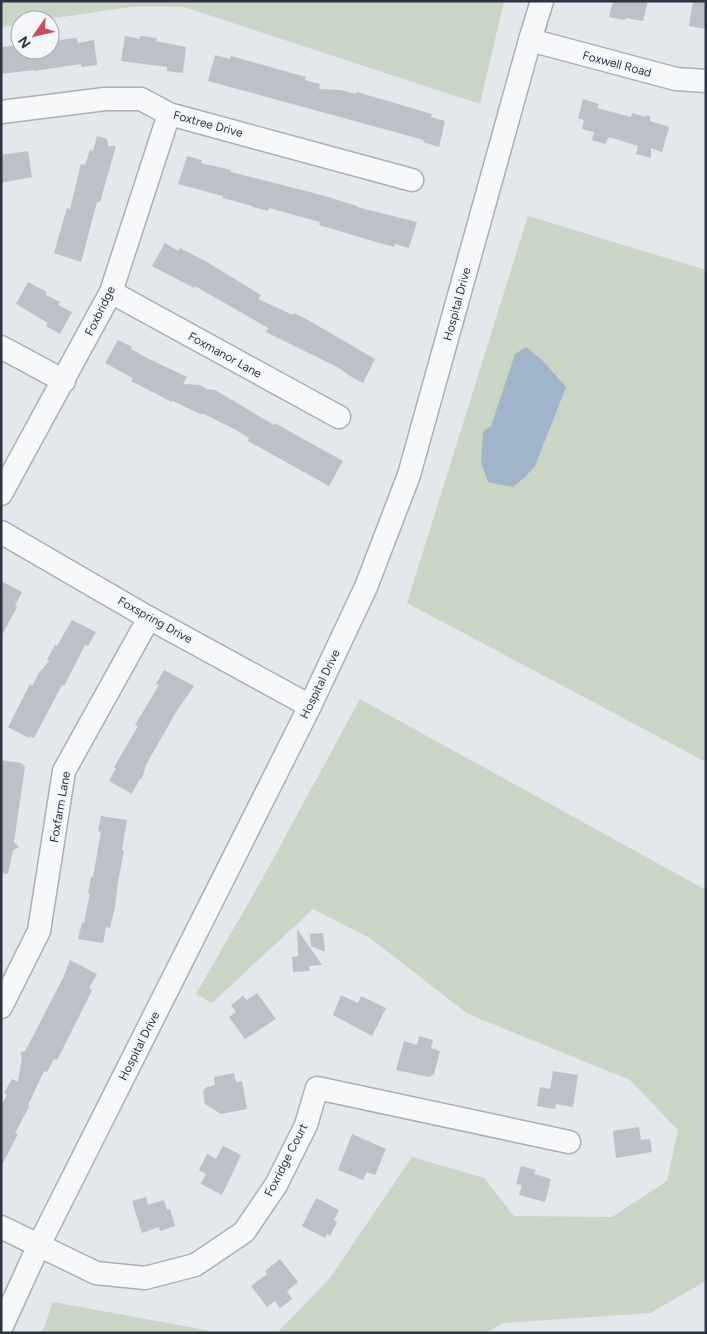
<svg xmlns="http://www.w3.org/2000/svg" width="707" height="1334" font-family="Figtree,sans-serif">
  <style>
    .green { fill: #c9d5c5 }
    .water { fill: #a0b4ca }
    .building { fill: #bbc0c9 }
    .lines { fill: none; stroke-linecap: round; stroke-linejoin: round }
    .minor-casing { stroke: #a9aeb6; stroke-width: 25 }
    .minor { stroke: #f7f8fa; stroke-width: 22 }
    .labels { text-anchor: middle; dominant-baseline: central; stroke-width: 5; stroke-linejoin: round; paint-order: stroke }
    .street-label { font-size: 12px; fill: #2c3444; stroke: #f4f6f9 }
  </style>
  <rect width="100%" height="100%" fill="#e4e7eb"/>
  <g class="green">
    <path d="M 1,1 L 504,1 L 480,104 L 184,7 C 167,7 149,6 133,7 C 95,11 58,20 20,20 L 20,24 L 1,27 Z"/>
    <polygon points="528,216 706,270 706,762 407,603"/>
    <polygon points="360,699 706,890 706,1281 650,1313 503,1323 486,1333 277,1333 330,1278 412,1157 484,1178 514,1216 612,1217 667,1181 678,1130 630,1080 468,1014 370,938 313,909 212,1003 196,994 260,883"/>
    <polygon points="53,1302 206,1330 210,1333 42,1333"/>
  </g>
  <polygon class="water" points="526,347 543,361 566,387 535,466 525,477 513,487 488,482 481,462 483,432 491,426 515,354"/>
  <g class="building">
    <polygon points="613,1 648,1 643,21 626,18 625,20 609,17"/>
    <polygon points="693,1 706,1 706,29 689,26"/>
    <polygon points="125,36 140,39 140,36 157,38 156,41 186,47 183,73 167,71 167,67 121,61"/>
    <polygon points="77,38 78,43 94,40 97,65 82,67 81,64 34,71 34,70 1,74 1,47 20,45 20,50 50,50 50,41"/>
    <polygon points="215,55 230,59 231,56 306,77 305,80 320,84 319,89 341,90 356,94 357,92 432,114 431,117 445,121 439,147 423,142 424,140 208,81"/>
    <polygon points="583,99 599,104 597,108 631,117 632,113 646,117 647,115 650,116 650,121 669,127 662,152 651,148 651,158 636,154 638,146 609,137 605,144 592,140 594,132 582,129 584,120 578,118"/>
    <polygon points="97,136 107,139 108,146 116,146 100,202 97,202 81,262 54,253 67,208 70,209 81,164 85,165 90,150 93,151"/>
    <polygon points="28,151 32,177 1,183 1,155"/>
    <polygon points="187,156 202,160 201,163 231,170 231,172 325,196 357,206 357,207 417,222 409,248 395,244 394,247 366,239 319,225 320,222 269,208 268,211 253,207 252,206 223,198 223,196 178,184"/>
    <polygon points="165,243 178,251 180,248 207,262 261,295 258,299 293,315 294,313 308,320 375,359 363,383 350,376 339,368 266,332 268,328 195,286 194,288 152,266"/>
    <polygon points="28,282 47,292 46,295 60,302 58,305 72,312 60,334 46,326 48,323 16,304"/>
    <polygon points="118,340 132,347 131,349 145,357 187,377 183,384 200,385 207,389 215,390 274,425 275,423 280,426 343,461 329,486 248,441 249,438 236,430 202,413 202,415 173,401 172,402 131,381 133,378 105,363"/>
    <polygon points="1,581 22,592 15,606 17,607 1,637"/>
    <polygon points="72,620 96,632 88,646 85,645 64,686 62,685 34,738 29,736 29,738 8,727 30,684 32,686 39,673 49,661 47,660 55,645 57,646"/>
    <polygon points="164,670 194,686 176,712 146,765 142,778 139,780 132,794 109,781 116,768 114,767 138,726 135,725 159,685 156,684"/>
    <polygon points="1,760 21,763 25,767 14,842 19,847 13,850 8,874 1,873"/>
    <polygon points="101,816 127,820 122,850 124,851 118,882 115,907 110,928 106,927 103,943 78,939 82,923 84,923 90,893 88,893 91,877 93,877 101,832 98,831"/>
    <polygon points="297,929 322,965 309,966 310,971 293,972 292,957 298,956"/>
    <polygon points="323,933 325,952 311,946 310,934"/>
    <polygon points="70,960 97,974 89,988 92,990 57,1060 54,1059 47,1072 44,1071 28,1105 30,1105 15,1133 18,1134 1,1167 1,1106 7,1095 4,1093 12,1079 18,1082 22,1058 20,1052 25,1051 32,1038 64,976"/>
    <polygon points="257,993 276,1019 245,1039 229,1017 236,1012 231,1005 243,996 247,1000"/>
    <polygon points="341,995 358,1003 361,996 386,1008 372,1036 333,1015"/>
    <polygon points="419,1036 433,1040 431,1048 440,1051 434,1074 429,1077 396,1070 404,1041 417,1045"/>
    <polygon points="553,1071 578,1075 573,1107 556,1104 555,1109 537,1106 540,1087 550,1089"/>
    <polygon points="234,1073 236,1082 242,1081 247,1109 221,1114 205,1104 203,1091 207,1087 215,1085 214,1077"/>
    <polygon points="639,1127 641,1140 650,1139 652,1152 616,1158 613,1131"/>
    <polygon points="352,1134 386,1149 375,1175 367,1172 363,1180 338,1170"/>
    <polygon points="223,1146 241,1155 222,1195 201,1184 206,1174 199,1170 207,1154 216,1159"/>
    <polygon points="521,1166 536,1170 534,1174 551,1179 545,1202 519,1195 522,1185 516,1184"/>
    <polygon points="146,1197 148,1205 164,1200 167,1210 170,1209 175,1226 160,1231 159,1227 142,1233 132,1201"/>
    <polygon points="316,1198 339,1210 334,1220 337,1222 330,1236 327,1234 325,1238 302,1226"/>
    <polygon points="280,1259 298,1282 287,1291 292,1299 280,1308 275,1301 267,1307 251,1286 267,1274 265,1271"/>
  </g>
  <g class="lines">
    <g class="minor-casing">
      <g id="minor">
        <polyline points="530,40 676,79 706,81"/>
        <polyline points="1,112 105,99 141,99 169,114 412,180"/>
        <polyline points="111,292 339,417"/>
        <polyline points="1,347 64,381"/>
        <polyline points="1,494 111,292 169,114"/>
        <polyline points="1,532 149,618 310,706"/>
        <polyline points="1,1007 39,931 64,771 149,618"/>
        <polyline points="1,1227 96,1273 145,1278 195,1265 244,1232 276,1185 306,1125 317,1088 569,1142"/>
        <polyline points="1,1328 39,1245 310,706 366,587 409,475 530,40 542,1"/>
      </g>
    </g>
    <use href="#minor" class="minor"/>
  </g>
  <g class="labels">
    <g class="street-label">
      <text transform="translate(617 64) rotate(15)">Foxwell Road</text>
      <text transform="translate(208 124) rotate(15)">Foxtree Drive</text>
      <text transform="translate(457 304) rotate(-75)">Hospital Drive</text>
      <text transform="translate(100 311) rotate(-64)">Foxbridge</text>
      <text transform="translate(225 355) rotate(29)">Foxmanor Lane</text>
      <text transform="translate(155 620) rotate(29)">Foxspring Drive</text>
      <text transform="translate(320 684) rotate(-64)">Hospital Drive</text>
      <text transform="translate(60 807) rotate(-80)">Foxfarm Lane</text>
      <text transform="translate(139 1046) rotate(-63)">Hospital Drive</text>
      <text transform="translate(286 1160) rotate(-63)">Foxridge Court</text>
    </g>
  </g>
  <rect width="707" height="1334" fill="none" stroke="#2c3444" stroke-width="5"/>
  <g transform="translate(35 35) rotate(236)"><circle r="24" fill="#f4f6f9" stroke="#a4a8b1"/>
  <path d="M0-4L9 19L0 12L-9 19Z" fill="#cc4d5f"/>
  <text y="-8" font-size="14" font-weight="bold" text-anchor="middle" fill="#2c3444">N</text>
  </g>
</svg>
